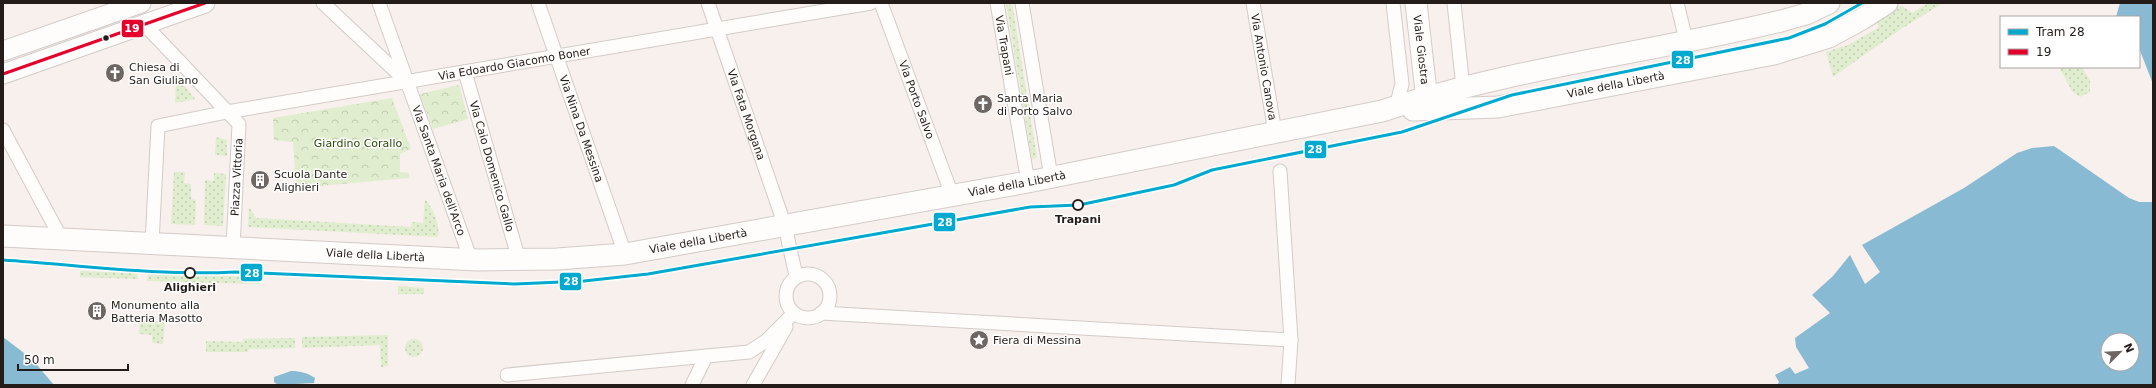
<svg xmlns="http://www.w3.org/2000/svg" width="2156" height="388" font-family="'DejaVu Sans',sans-serif">
  <style>
    .grass { fill: url(#grass-dots) }
    .park { fill: url(#park-crowns) }
    .water { fill: #89bad3; fill-rule: evenodd }
    .lines { fill: none; stroke-linecap: round; stroke-linejoin: round }
    .street-casing { stroke: #d2cbc7; stroke-width: 15 }
    .secondary-casing { stroke: #d2cbc7; stroke-width: 21 }
    .primary-casing { stroke: #d2cbc7; stroke-width: 23 }
    .street { stroke: #fefdfc; stroke-width: 13 }
    .secondary { stroke: #fefdfc; stroke-width: 19 }
    .primary { stroke: #fefdfc; stroke-width: 21 }
    .bus-1-casing { stroke: #fff; stroke-width: 6 }
    .bus-1 { stroke: #e4002b; stroke-width: 3 }
    .tram-1-casing { stroke: #fff; stroke-width: 6 }
    .tram-1 { stroke: #00a9ce; stroke-width: 3 }
    .bus-dot { fill: #241c18; stroke: #fff; stroke-width: 1.5 }
    .stop-dot { fill: #fff; stroke: #241c18; stroke-width: 2 }
    .labels { text-anchor: middle; dominant-baseline: central; stroke-width: 3; stroke-linejoin: round; paint-order: stroke }
    .street-label { font-size: 11px; fill: #241c18; stroke: #fff }
    .poi-label { font-size: 11px; fill: #241c18; stroke: #fff; text-anchor: start }
    .park-label { font-size: 11px; fill: #2c4b08; stroke: #fff }
    .stop-label { font-size: 11px; font-weight: bold; fill: #241c18; stroke: #fff }
    .line-badge { stroke: #fff; stroke-width: 1.5 }
    .badge-label { font-size: 11px; text-anchor: middle; font-weight: bold; fill: #fff }
  </style>
  <defs>
    <pattern id="grass-dots" width="8" height="8" patternUnits="userSpaceOnUse"><rect width="8" height="8" fill="#e0edce"/><path d="M2 2h.1M6 6h.1" fill="none" stroke="#c0cbb0" stroke-width="1.8" stroke-linecap="round"/></pattern>
    <pattern id="park-crowns" width="20" height="18" patternUnits="userSpaceOnUse"><rect width="20" height="18" fill="#e0edce"/><path d="M2 6a3 3 0 1 1 6 0M12 15a3 3 0 1 1 6 0" fill="none" stroke="#c0cbb0"/></pattern>
  </defs>
  <rect width="100%" height="100%" fill="#f8f0ec"/>
  <g class="grass">
    <polygon points="1006,3 1012,3 1037,158 1032,159"/>
    <polygon points="1928,3 1943,3 1901,29 1833,77 1826,52 1848,45 1878,28 1878,19 1893,5 1904,7 1912,13"/>
    <polygon points="2059,67 2082,67 2090,81 2090,92 2080,97 2072,91"/>
    <polygon points="181,82 195,99 175,103 176,83"/>
    <polygon points="216,137 227,140 227,156 215,155"/>
    <polygon points="174,172 185,172 184,183 191,184 191,199 196,200 195,225 171,224"/>
    <polygon points="214,173 226,174 223,226 204,225 205,180 214,181"/>
    <path d="M 425,199 C 432,207 441,226 438,237 L 248,227 L 249,207 L 256,218 L 411,227 L 412,222 L 423,223 Z"/>
    <polygon points="80,271 137,273 138,279 80,277"/>
    <polygon points="148,274 260,277 260,284 147,281"/>
    <polygon points="398,286 424,288 424,294 398,294"/>
    <polygon points="140,320 165,322 163,344 152,343 152,335 139,334"/>
    <polygon points="388,335 388,366 381,367 380,345 302,348 302,337"/>
    <polygon points="295,338 295,348 249,349 248,352 206,352 206,341 243,342 243,339"/>
    <circle cx="414" cy="348" r="9"/>
  </g>
  <g class="park">
    <polygon points="459,85 468,119 433,129 420,94"/>
    <polygon points="392,98 411,149 400,154 400,172 409,173 409,178 296,188 293,142 274,140 273,118"/>
  </g>
  <g class="water">
    <polygon points="2120,3 2153,3 2153,84 2139,48 2139,17 2116,17"/>
    <path d="M 2054,146 L 2129,198 L 2139,202 L 2153,202 L 2153,385 L 1777,385 L 1779,382 L 1775,375 L 1790,367 L 1795,374 L 1809,368 L 1796,347 L 1795,338 L 1830,313 L 1812,295 L 1833,276 L 1850,255 L 1865,284 L 1880,272 L 1862,245 L 1964,188 L 2017,153 L 2032,148 ZM 2108,340 L 2132,340 L 2132,364 L 2108,364 Z"/>
    <polygon points="3,337 32,359 54,385 3,385"/>
    <path d="M 291,371 C 301,371 307,373 315,378 L 314,383 L 278,385 L 274,382 L 274,377 Z"/>
  </g>
  <g class="lines">
    <g class="street-casing">
      <g id="street">
        <polyline points="323,3 404,79"/>
        <path id="s1" d="M 379,3 L 471,260"/>
        <path id="s2" d="M 538,3 L 625,254"/>
        <path id="s3" d="M 708,3 L 785,226 L 796,276"/>
        <path id="s4" d="M 881,3 L 952,195"/>
        <path id="s5" d="M 997,3 L 1028,182"/>
        <polyline points="1022,3 1051,177"/>
        <path id="s6" d="M 1253,3 L 1275,132"/>
        <polyline points="1393,3 1402,84 1396,107"/>
        <polyline points="1454,3 1463,88"/>
        <polyline points="1677,3 1686,40"/>
        <polyline points="144,24 239,124 233,248"/>
        <path id="s7" d="M 465,72 L 519,260"/>
        <polyline points="3,130 61,238"/>
        <polyline points="1280,171 1291,340 1288,385"/>
        <path id="s8" d="M 152,243 L 158,126 L 227,112 L 871,3"/>
        <circle cx="808" cy="296" r="22"/>
        <polyline points="821,313 1291,340"/>
        <polyline points="507,375 749,352 766,341 794,313"/>
        <polyline points="692,385 706,356"/>
        <polyline points="753,385 786,327"/>
      </g>
    </g>
    <g class="secondary-casing">
      <g id="secondary">
        <polyline points="3,51 141,3"/>
        <polyline points="3,74 205,3"/>
      </g>
    </g>
    <g class="primary-casing">
      <g id="primary">
        <path id="s9" d="M 1416,3 L 1428,109"/>
        <path id="s10" d="M 1413,110 L 1498,107 L 1774,54 L 1829,37 L 1862,19 L 1887,3"/>
        <path id="s11" d="M 3,236 L 478,260 L 557,259 L 625,254 L 1028,182 L 1382,111 C 1512,68 1649,53 1781,21 L 1806,14 L 1829,3"/>
      </g>
    </g>
    <use href="#street" class="street"/>
    <use href="#secondary" class="secondary"/>
    <use href="#primary" class="primary"/>
    <g class="bus-1-casing">
      <polyline id="bus-1" points="3,74 205,3"/>
    </g>
    <use href="#bus-1" class="bus-1"/>
    <g class="tram-1-casing">
      <path id="tram-1" d="M 3,260 C 80,265 157,276 235,272 L 515,284 L 584,281 L 648,274 L 1030,207 L 1079,205 L 1174,185 L 1212,170 L 1402,132 L 1512,95 L 1789,38 L 1825,24 L 1862,3"/>
    </g>
    <use href="#tram-1" class="tram-1"/>
  </g>
  <defs>
    <g id="church-disc" transform="scale(1)"><circle r="9.5" fill="#6e6662" stroke="#fff"/><path d="M-1.2-6h2.4v3.5h3.3v2.4h-3.3V6h-2.4V-.1h-3.3v-2.4h3.3Z" fill="#fff"/></g>
    <g id="building-disc" transform="scale(1)"><circle r="9.5" fill="#6e6662" stroke="#fff"/><path d="M-4-6H4V6H1V3H-1V6H-4ZM-2.5-4.3h1.7v1.8h-1.7ZM.8-4.3h1.7v1.8H.8ZM-2.5-1h1.7V.8h-1.7ZM.8-1h1.7V.8H.8Z" fill="#fff"/></g>
    <g id="sight-disc" transform="scale(1)"><circle r="9.5" fill="#6e6662" stroke="#fff"/><path d="M0-6L1.8-2.2L6-1.7L2.9 1.2L3.7 5.4L0 3.3L-3.7 5.4L-2.9 1.2L-6-1.7L-1.8-2.2Z" fill="#fff"/></g>
  </defs>
  <g fill-rule="evenodd">
    <use href="#church-disc" x="115" y="73"/>
    <use href="#church-disc" x="983" y="104"/>
    <use href="#building-disc" x="260" y="180"/>
    <use href="#building-disc" x="97" y="311"/>
    <use href="#sight-disc" x="979" y="340"/>
  </g>
  <circle class="bus-dot" cx="106" cy="38" r="3.5"/>
  <g class="stop-dot">
    <circle cx="1078" cy="205" r="5"/>
    <circle cx="190" cy="273" r="5"/>
  </g>
  <g class="labels">
    <g class="street-label">
      <text stroke="none"><textPath href="#s5" startOffset="43">Via Trapani</textPath></text>
      <text stroke="none"><textPath href="#s9" startOffset="47">Viale Giostra</textPath></text>
      <text stroke="none"><textPath href="#s8" startOffset="479">Via Edoardo Giacomo Boner</textPath></text>
      <text stroke="none"><textPath href="#s6" startOffset="65">Via Antonio Canova</textPath></text>
      <text stroke="none"><textPath href="#s10" startOffset="205">Viale della Libertà</textPath></text>
      <text stroke="none"><textPath href="#s4" startOffset="103">Via Porto Salvo</textPath></text>
      <text stroke="none"><textPath href="#s3" startOffset="118">Via Fata Morgana</textPath></text>
      <text stroke="none"><textPath href="#s2" startOffset="133">Via Nina Da Messina</textPath></text>
      <text stroke="none"><textPath href="#s7" startOffset="98">Via Caio Domenico Gallo</textPath></text>
      <text stroke="none"><textPath href="#s1" startOffset="178">Via Santa Maria dell'Arco</textPath></text>
      <text transform="translate(237 177) rotate(-87)">Piazza Vittoria</text>
      <text stroke="none"><textPath href="#s11" startOffset="1021">Viale della Libertà</textPath></text>
      <text stroke="none"><textPath href="#s11" startOffset="697">Viale della Libertà</textPath></text>
      <text stroke="none"><textPath href="#s11" startOffset="373">Viale della Libertà</textPath></text>
    </g>
    <g class="poi-label">
      <text x="129" y="67">Chiesa di<tspan x="129" dy="13">San Giuliano</tspan></text>
      <text x="997" y="98">Santa Maria<tspan x="997" dy="13">di Porto Salvo</tspan></text>
      <text x="274" y="174">Scuola Dante<tspan x="274" dy="13">Alighieri</tspan></text>
      <text x="111" y="305">Monumento alla<tspan x="111" dy="13">Batteria Masotto</tspan></text>
      <text x="993" y="340">Fiera di Messina</text>
    </g>
    <g class="park-label">
      <text x="358" y="143">Giardino Corallo</text>
    </g>
    <g class="stop-label">
      <text x="1078" y="219">Trapani</text>
      <text x="190" y="287">Alighieri</text>
    </g>
  </g>
  <g class="line-badge">
    <rect x="121" y="19" width="23" height="19" rx="4" fill="#e4002b"/>
    <rect x="1671" y="50" width="23" height="19" rx="4" fill="#00a9ce"/>
    <rect x="1304" y="140" width="23" height="19" rx="4" fill="#00a9ce"/>
    <rect x="933" y="212" width="23" height="20" rx="4" fill="#00a9ce"/>
    <rect x="240" y="263" width="23" height="19" rx="4" fill="#00a9ce"/>
    <rect x="559" y="272" width="23" height="19" rx="4" fill="#00a9ce"/>
  </g>
  <g class="badge-label">
    <text x="132" y="32">19</text>
    <text x="1683" y="64">28</text>
    <text x="1315" y="153">28</text>
    <text x="945" y="226">28</text>
    <text x="252" y="277">28</text>
    <text x="571" y="285">28</text>
  </g>
  <rect width="2156" height="388" fill="none" stroke="#241c18" stroke-width="8"/>
  <rect x="2000" y="16" width="140" height="52" fill="#ffffff" stroke="#a7a4a3"/>
  <rect x="2008" y="29" width="20" height="6" fill="#00a9ce" stroke="#a7a4a3"/>
  <text x="2036" y="36" font-size="12" fill="#241c18">Tram 28</text>
  <rect x="2008" y="49" width="20" height="6" fill="#e4002b" stroke="#a7a4a3"/>
  <text x="2036" y="56" font-size="12" fill="#241c18">19</text>
  <g transform="translate(2120 352) rotate(66)"><circle r="19" fill="#ffffff" stroke="#a7a4a3"/>
  <path d="M0-3L7 15L0 10L-7 15Z" fill="#6e6662"/>
  <text y="-6" font-size="11" font-weight="bold" text-anchor="middle" fill="#241c18">N</text>
  </g>
  <path d="M18 364v6h110v-6" fill="none" stroke="#241c18" stroke-width="2"/>
  <text x="24" y="364" font-size="12" fill="#241c18" stroke="#ffffff" stroke-width="3" paint-order="stroke">50 m</text>
</svg>
